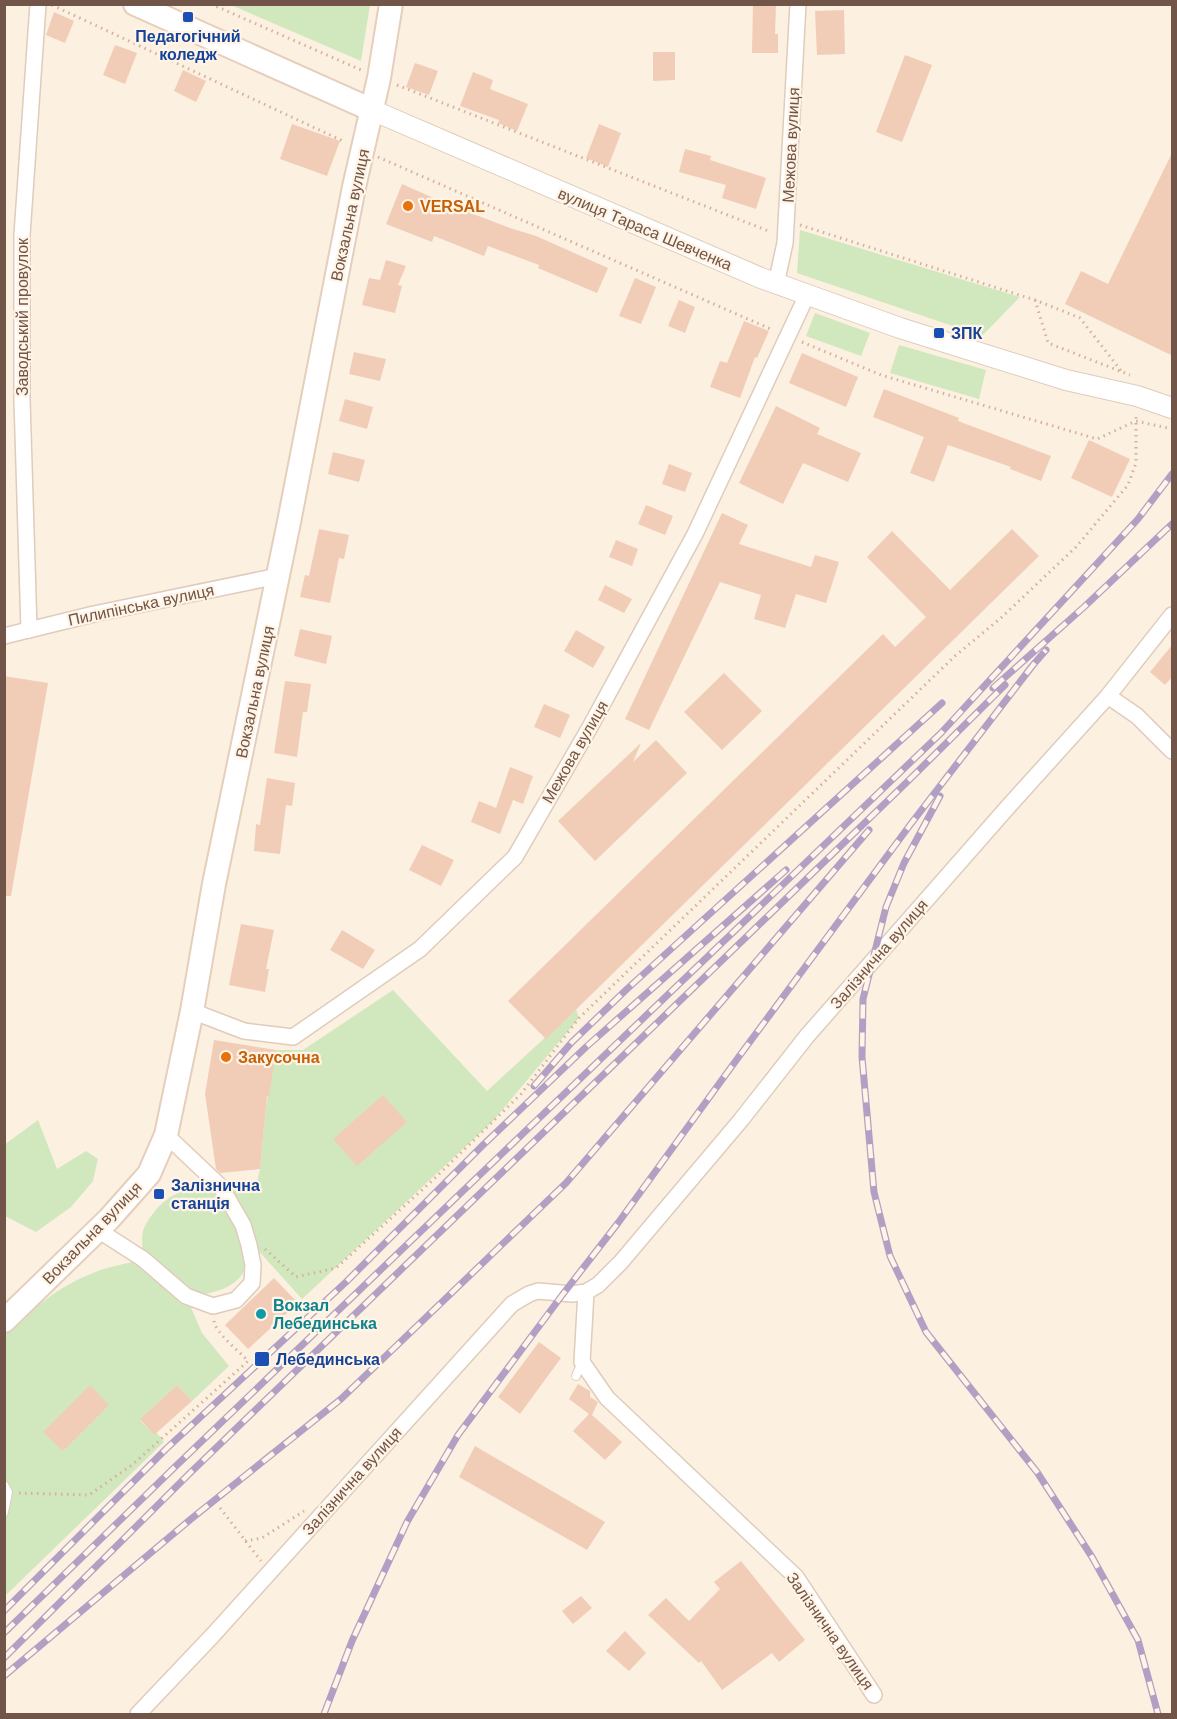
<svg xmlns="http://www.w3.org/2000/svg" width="1177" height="1719" font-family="Helvetica,sans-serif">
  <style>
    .green { fill: #d1e8bf }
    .building { fill: #f1cdb8 }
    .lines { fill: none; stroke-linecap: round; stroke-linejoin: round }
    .service-casing { stroke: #dfccbc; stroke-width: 10 }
    .minor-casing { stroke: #dfccbc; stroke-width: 18 }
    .tertiary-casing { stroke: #dfccbc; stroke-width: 22 }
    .secondary-casing { stroke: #e6cebc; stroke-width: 26 }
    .path { stroke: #d5b09c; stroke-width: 3; stroke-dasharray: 1.5 4.5; stroke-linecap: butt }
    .service { stroke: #fff; stroke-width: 8 }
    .minor { stroke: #fff; stroke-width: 15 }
    .tertiary { stroke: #fff; stroke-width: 20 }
    .secondary { stroke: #fff; stroke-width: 22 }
    .rail-casing { stroke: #b2a0c4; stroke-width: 7 }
    .rail { stroke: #fff4e5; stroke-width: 4.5; stroke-dasharray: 14; stroke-linecap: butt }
    .transit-dot { fill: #1a4fb4; stroke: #fff4e5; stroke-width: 2 }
    .food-dot { fill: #e8710a; stroke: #fff4e5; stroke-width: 2 }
    .culture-dot { fill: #0f9aa8; stroke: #fff4e5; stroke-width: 2 }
    .labels { text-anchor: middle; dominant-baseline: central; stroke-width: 4.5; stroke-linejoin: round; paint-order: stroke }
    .transit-label { font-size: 16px; font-weight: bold; fill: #164399; stroke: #fff4e5; text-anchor: start }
    .street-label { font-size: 16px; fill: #715548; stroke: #fff4e5 }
    .food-label { font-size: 16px; font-weight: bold; fill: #c56008; stroke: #fff4e5; text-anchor: start }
    .culture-label { font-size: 16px; font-weight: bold; fill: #0d838f; stroke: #fff4e5; text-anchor: start }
  </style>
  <rect width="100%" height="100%" fill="#fcf0e0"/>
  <g class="green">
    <polygon points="231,5 370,5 361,61"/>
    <polygon points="800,230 1020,297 982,336 797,273"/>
    <polygon points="815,313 870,333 861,356 806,336"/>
    <polygon points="899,345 986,370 979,399 890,373"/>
    <path d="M 393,990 L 487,1091 L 576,1009 L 579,1018 L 493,1121 L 302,1299 L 247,1238 C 246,1247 248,1260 245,1268 C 238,1290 206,1295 186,1296 L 202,1333 L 229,1366 L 192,1401 L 177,1385 L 141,1418 L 141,1421 L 153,1434 L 157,1433 L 164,1442 L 5,1596 L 5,1334 C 33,1309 57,1287 93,1273 C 109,1266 127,1264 143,1259 C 143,1250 141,1239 143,1231 C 145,1224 151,1216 155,1211 C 182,1178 217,1189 255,1190 L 260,1169 L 266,1106 L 276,1050 L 303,1050 Z"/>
    <polygon points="38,1120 57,1169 86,1151 98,1159 93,1181 71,1207 36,1232 5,1216 4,1145"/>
  </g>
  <g class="building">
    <polygon points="753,4 776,4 775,34 778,34 778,53 752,53"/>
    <polygon points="844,10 845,54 817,55 815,11"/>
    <polygon points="54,12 74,21 65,43 46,35"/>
    <polygon points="115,45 137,53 125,84 103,75"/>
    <polygon points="653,52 675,52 675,80 653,81"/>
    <polygon points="905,55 932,65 902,142 876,132"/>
    <polygon points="415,63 438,71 429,95 406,87"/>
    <polygon points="183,70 206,81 196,102 174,91"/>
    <polygon points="473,72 493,80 490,89 528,104 517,131 498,123 499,120 460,106"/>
    <polygon points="292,124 340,141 327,176 280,159"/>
    <polygon points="599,124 621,133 608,167 586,158"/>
    <polygon points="685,149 711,156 710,160 766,178 756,209 722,198 726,185 679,172"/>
    <polygon points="1173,151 1173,356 1065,304 1081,271 1108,284"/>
    <polygon points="402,184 447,204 510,228 536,236 608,268 597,293 538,268 539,265 488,246 484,256 434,236 432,242 386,224"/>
    <polygon points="386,260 406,266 398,285 402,286 395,313 362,305 369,278 380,280"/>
    <polygon points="635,278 656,287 641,324 619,316"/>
    <polygon points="679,300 695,307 685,333 668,326"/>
    <polygon points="744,321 769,331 757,358 755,357 740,398 710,387 720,361 727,363"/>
    <polygon points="354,352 386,359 380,381 349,374"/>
    <polygon points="802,353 858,377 846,407 789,383"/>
    <polygon points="884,389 959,418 958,421 1051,456 1041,481 1010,469 1011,467 948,445 934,482 910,473 924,437 873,417"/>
    <polygon points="345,399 373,407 367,429 339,421"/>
    <polygon points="776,406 820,428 817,434 861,453 848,482 803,463 783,504 739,483"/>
    <polygon points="1089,440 1130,459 1112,497 1071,478"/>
    <polygon points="333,452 365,460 359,482 328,474"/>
    <polygon points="669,464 692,473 685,492 662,484"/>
    <polygon points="646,505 673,516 665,535 638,524"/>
    <polygon points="722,513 748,525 739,544 811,567 815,555 839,562 826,603 796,594 785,628 754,619 761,595 720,582 649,730 625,719"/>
    <polygon points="319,529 349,535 344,559 339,558 330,603 300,597 305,575 309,576"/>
    <polygon points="1012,529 1039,556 546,1039 508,1001 883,634 895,647 926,617 867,557 892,531 950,590"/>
    <polygon points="616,540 638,549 632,566 609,557"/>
    <polygon points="605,585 632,599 624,613 598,600"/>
    <polygon points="300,629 332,636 326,664 294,656"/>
    <polygon points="576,630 605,647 593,668 564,651"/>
    <polygon points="1173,644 1173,676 1165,685 1150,672"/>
    <polygon points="724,673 762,711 722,750 684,712"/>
    <polygon points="4,676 48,683 11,896 4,896"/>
    <polygon points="285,681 311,684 307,712 303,712 297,757 274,753"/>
    <polygon points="544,704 570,715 560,738 534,727"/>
    <polygon points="656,740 687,773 595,861 558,821 641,743 633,762"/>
    <polygon points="510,767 533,776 523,804 513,800 500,834 471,822 479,801 496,808"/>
    <polygon points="267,778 295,783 292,806 286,805 280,854 254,851 256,824 260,825"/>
    <polygon points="422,845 454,860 441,886 409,870"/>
    <polygon points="241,924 274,930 266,969 269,969 265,992 229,985"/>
    <polygon points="342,930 375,950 363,969 330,950"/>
    <polygon points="214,1040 276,1050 269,1097 267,1096 260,1169 220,1173 216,1169 205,1094"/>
    <polygon points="383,1095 407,1122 357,1166 333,1139"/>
    <polygon points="274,1278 298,1303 248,1349 225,1325"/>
    <polygon points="539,1342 561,1358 520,1414 498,1397"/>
    <polygon points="578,1384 590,1391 590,1397 598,1402 592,1415 622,1442 605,1460 573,1431 589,1414 569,1399"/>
    <polygon points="90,1385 109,1405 63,1451 43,1432"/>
    <polygon points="177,1385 192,1401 154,1435 140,1419"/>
    <polygon points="475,1446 605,1522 587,1550 459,1477"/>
    <polygon points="741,1561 805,1640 779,1662 772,1653 722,1690 701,1661 699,1663 648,1615 666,1598 689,1621 720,1589 714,1582"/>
    <polygon points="581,1596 592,1608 573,1624 562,1611"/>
    <polygon points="625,1631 646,1653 629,1671 606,1651"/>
  </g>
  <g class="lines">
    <g class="service-casing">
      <g id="service">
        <polyline points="576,1376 582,1362"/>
        <polyline points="4,1485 8,1492 4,1512"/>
      </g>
    </g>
    <g class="minor-casing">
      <g id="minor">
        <polyline points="776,284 785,243 798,4"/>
        <polyline points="29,630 22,400 22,235 38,4"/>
        <polyline points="4,636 94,614 278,576"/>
        <polyline points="1108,696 1137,716 1172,751"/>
        <polyline points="192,1011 244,1031 293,1037 420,949 515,857 590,727 695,534 807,295"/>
        <polyline points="98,1230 143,1259 186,1296 213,1306 236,1300 252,1283 253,1265 249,1245 243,1225 221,1187 166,1135"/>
        <polyline points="586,1292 582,1362 607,1398 796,1577 874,1695"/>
        <polyline points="138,1714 213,1635 512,1304 529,1294 538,1291 572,1294 586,1292 598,1285 621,1262 741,1120 807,1036 1007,808 1108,696 1172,615"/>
      </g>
    </g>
    <g class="tertiary-casing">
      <polyline id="tertiary" points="372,110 761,278 900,328 1066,380 1137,396 1172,408"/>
    </g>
    <g class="secondary-casing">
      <g id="secondary">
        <polyline points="135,4 372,110"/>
        <polyline points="4,1321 109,1219 149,1174 166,1135 192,1011 214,884 289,522 354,187 379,78 391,4"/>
      </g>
    </g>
    <g class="path">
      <polyline points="211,4 361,70"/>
      <polyline points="52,5 345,142"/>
      <polyline points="397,85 771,232"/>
      <polyline points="378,157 773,330"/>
      <polyline points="800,225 1035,300 1080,318 1122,372"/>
      <polyline points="1035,300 1048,343 1130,375"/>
      <polyline points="802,342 881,375 1097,439 1136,421 1172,429"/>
      <polyline points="265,1249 296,1277 336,1268 434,1179 521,1094 579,1018 955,656 1002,617 1076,547 1128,485 1136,463 1136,413"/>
      <path d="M 19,1493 L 89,1495 L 132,1465 L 248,1361 C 239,1351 214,1332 214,1320"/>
      <polyline points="220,1508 261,1561"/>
      <polyline points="245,1541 262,1538 304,1511"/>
    </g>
    <use href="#service" class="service"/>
    <use href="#minor" class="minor"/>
    <use href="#tertiary" class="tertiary"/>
    <use href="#secondary" class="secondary"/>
    <g class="rail-casing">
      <g id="rail">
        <polyline points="993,688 1084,607 1172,524"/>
        <polyline points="940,796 904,863 886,907 863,999 862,1057 874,1192 890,1256 926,1332 1037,1472 1092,1557 1138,1640 1158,1714"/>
        <polyline points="534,1086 572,1042 627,989 942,703"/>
        <polyline points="4,1611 166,1449 346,1282 483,1145 586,1047 786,870"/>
        <polyline points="4,1633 179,1463 941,733 1138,519 1172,474"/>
        <polyline points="4,1658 189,1474 906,783 1005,685"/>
        <polyline points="4,1676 191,1519 341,1399 566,1183 869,830"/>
        <polyline points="324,1714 352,1641 407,1522 458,1435 563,1294 618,1223 732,1066 910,825 1033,665 1046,650"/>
      </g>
    </g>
    <use href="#rail" class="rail"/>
  </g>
  <g class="transit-dot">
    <rect x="182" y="11" width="12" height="12" rx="3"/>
    <rect x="933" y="327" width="12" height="12" rx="3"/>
    <rect x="153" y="1188" width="12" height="12" rx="3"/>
    <rect x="254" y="1351" width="16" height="16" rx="3"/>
  </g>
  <g class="food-dot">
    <circle cx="408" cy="206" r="6"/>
    <circle cx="226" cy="1057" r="6"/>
  </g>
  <circle class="culture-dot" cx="261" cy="1314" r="6"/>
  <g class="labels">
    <g class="transit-label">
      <text x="188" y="36" text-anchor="middle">Педагогічний<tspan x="188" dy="18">коледж</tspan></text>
      <text x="951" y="333">ЗПК</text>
      <text x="171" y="1185">Залізнична<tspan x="171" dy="18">станція</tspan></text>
      <text x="276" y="1359">Лебединська</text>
    </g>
    <g class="street-label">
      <text transform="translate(791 145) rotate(-87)">Межова вулиця</text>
      <text transform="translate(350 215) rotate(-78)">Вокзальна вулиця</text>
      <text transform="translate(645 229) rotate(23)">вулиця Тараса Шевченка</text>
      <text transform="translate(22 317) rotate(-90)">Заводський провулок</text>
      <text transform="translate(141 605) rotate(-12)">Пилипінська вулиця</text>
      <text transform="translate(255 692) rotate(-78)">Вокзальна вулиця</text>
      <text transform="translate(575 752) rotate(-60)">Межова вулиця</text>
      <text transform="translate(879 954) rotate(-49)">Залізнична вулиця</text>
      <text transform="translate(92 1233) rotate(-46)">Вокзальна вулиця</text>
      <text transform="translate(352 1481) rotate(-48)">Залізнична вулиця</text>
      <text transform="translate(830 1631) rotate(55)">Залізнична вулиця</text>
    </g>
    <g class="food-label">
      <text x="420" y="206">VERSAL</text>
      <text x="238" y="1057">Закусочна</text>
    </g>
    <g class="culture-label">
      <text x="273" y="1305">Вокзал<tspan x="273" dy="18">Лебединська</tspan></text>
    </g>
  </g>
  <rect width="1177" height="1719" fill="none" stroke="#715548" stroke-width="12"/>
</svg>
